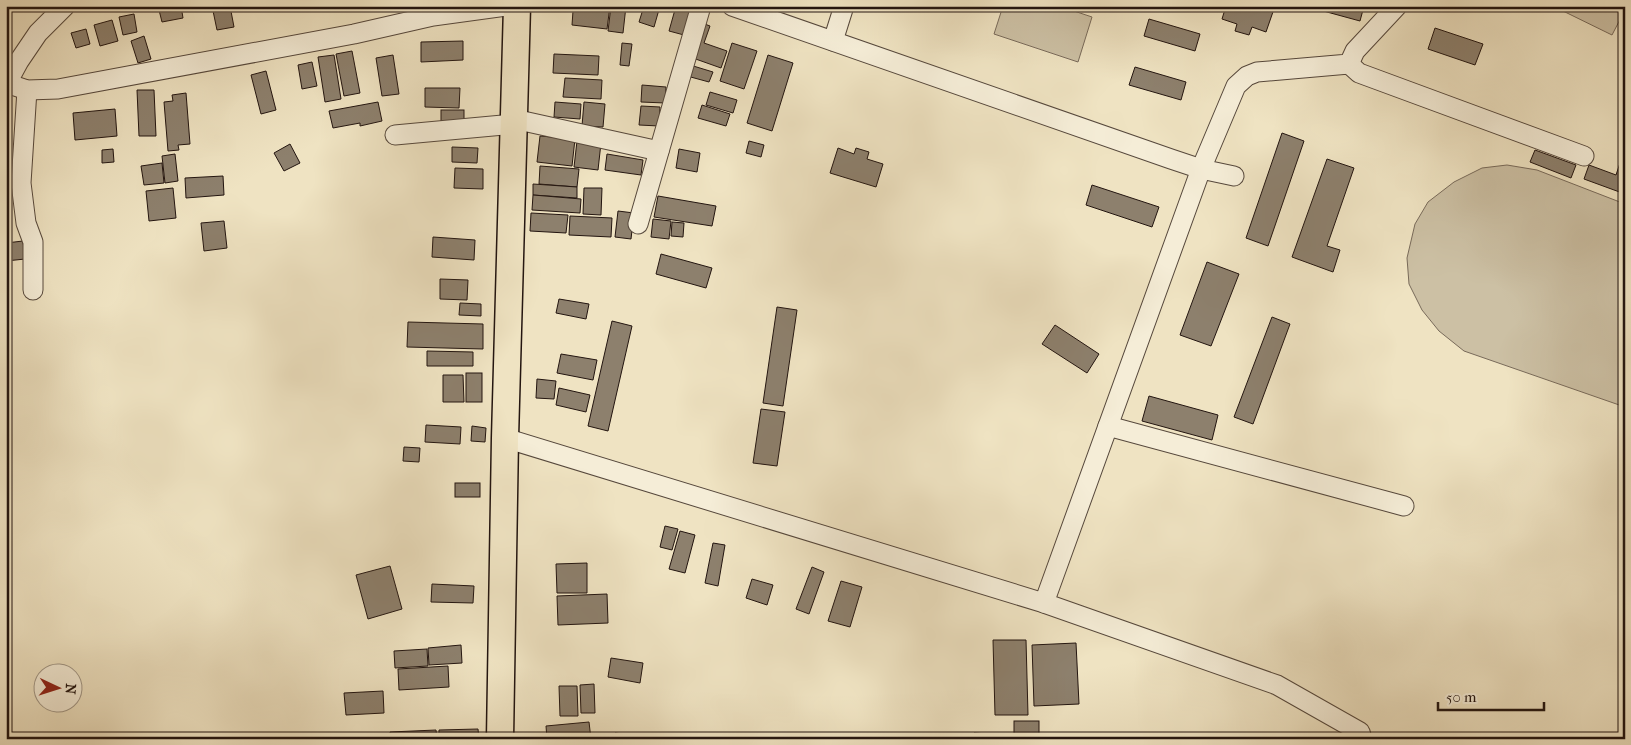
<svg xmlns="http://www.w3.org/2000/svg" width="1631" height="745" font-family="'IM FELL French Canon',serif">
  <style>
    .green { fill: #ccc0a4; stroke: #786a5a }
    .building { fill: #8d806d; stroke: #231510 }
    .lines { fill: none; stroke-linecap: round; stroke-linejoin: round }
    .minor-casing { stroke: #56483c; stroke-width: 21 }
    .highway-casing { stroke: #231510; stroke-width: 29 }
    .minor { stroke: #f5edd7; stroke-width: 19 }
    .highway { stroke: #efe3c2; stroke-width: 26 }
  </style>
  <rect width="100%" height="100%" fill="#efe3c2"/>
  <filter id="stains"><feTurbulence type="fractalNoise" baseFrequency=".004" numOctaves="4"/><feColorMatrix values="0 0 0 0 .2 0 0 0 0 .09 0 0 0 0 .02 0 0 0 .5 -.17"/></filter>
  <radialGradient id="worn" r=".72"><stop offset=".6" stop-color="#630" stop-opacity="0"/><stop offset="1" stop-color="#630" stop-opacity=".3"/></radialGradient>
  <g class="green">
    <polygon points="1003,6 1059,6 1092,17 1078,62 994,34"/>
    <polygon points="1565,6 1625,6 1625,10 1612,35 1563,11"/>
    <polygon points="1507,165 1537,170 1625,204 1625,407 1464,351 1439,331 1422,310 1409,284 1407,258 1415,224 1428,202 1454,182 1482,168"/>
  </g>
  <g class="building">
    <polygon points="158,6 181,6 183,18 162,22"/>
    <polygon points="212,6 230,6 234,27 217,30"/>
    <polygon points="580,6 610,6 607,29 572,25 573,11 579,11"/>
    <polygon points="611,6 626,6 623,33 608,31"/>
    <polygon points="644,6 660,6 654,27 639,22"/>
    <polygon points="676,6 692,6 684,35 669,31"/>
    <polygon points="1226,6 1275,6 1266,32 1252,27 1249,35 1235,31 1237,24 1222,19"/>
    <polygon points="1305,6 1364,6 1360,21"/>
    <polygon points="134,14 137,32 123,35 119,17"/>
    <polygon points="1149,19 1200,34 1195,51 1144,36"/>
    <polygon points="112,20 118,41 100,46 94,25"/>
    <polygon points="702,23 710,26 704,43 727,51 721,68 690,57"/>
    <polygon points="1435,28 1483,44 1475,65 1428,49"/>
    <polygon points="86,29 90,44 76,48 71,33"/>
    <polygon points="144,36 151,59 138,63 131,41"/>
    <polygon points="463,41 463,60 421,62 421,42"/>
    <polygon points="622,43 632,44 629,66 620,65"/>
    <polygon points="732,43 757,51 744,89 720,81"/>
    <polygon points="352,51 360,93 344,96 336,54"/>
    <polygon points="554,54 599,56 598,75 553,73"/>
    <polygon points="334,55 341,99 325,102 318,57"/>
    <polygon points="393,55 399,94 382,96 376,58"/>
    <polygon points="768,55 793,63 772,131 747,123"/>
    <polygon points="312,62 317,86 302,89 298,65"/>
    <polygon points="690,65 713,72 709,82 687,76"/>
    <polygon points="1135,67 1186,82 1181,100 1129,85"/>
    <polygon points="266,71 276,110 261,114 251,75"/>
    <polygon points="565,78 602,80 601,99 563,97"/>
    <polygon points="642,85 666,87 665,103 641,102"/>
    <polygon points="425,88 460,88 459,108 425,107"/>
    <polygon points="137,90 154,90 156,136 139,136"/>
    <polygon points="710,92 737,100 733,113 706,105"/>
    <polygon points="186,93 190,144 178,145 179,150 168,151 164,102 173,101 172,95"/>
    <polygon points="378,102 382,121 360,126 360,123 333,128 329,111"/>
    <polygon points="555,102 581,104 580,119 554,117"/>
    <polygon points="584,102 605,104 603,127 582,126"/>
    <polygon points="702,105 730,114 726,126 698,118"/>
    <polygon points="641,106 660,107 659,126 639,125"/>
    <polygon points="115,109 117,136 75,140 73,113"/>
    <rect x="441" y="110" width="23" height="11"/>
    <polygon points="1282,133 1304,141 1268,246 1246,238"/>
    <polygon points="540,136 575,139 572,166 537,162"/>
    <polygon points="577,141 601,143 598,170 574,167"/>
    <polygon points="749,141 764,145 761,157 746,153"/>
    <polygon points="290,144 300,163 284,171 274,153"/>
    <polygon points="452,147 478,148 477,163 452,162"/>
    <polygon points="838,148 854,154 856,148 869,152 867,159 883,164 876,187 830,173"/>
    <polygon points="113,149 114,162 102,163 102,150"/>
    <polygon points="679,149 700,153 697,172 676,168"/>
    <polygon points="1535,150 1576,165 1571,178 1530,162"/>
    <polygon points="175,154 178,181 165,183 162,156"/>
    <polygon points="607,154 643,160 641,175 605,170"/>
    <polygon points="1327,159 1354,168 1327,246 1340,250 1333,272 1292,257"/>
    <polygon points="1621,160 1625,161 1625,194 1584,179 1589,165 1616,175"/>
    <polygon points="162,163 164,183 144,185 141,166"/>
    <polygon points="540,166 579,169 577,187 539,184"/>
    <polygon points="455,168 483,169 483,189 454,188"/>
    <polygon points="223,176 224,195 186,198 185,178"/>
    <polygon points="533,184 577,187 577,198 533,195"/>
    <polygon points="1092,185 1159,207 1152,227 1086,205"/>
    <polygon points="173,188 176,218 149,221 146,191"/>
    <polygon points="584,188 602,188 601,215 583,214"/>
    <polygon points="6,191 8,191 11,230 6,231"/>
    <polygon points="533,195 581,199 580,213 532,210"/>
    <polygon points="658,196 716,206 712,226 654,217"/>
    <polygon points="618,211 634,213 631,239 615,237"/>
    <polygon points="531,213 568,215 566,233 530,231"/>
    <polygon points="570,216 612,218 611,237 569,235"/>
    <polygon points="653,219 671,221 669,239 651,237"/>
    <polygon points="224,221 227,248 204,251 201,223"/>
    <polygon points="672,222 684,223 683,237 671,236"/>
    <polygon points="433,237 475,240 474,260 432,257"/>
    <polygon points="23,241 25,259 6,261 6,243"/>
    <polygon points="661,254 712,268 706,288 656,274"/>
    <polygon points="1207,262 1239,274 1211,346 1180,335"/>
    <polygon points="440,279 468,280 467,300 440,299"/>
    <polygon points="559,299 589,304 586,319 556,313"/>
    <polygon points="460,303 481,304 481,316 459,315"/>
    <polygon points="777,307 797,310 783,406 763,403"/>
    <polygon points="1272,317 1290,324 1253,424 1234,417"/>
    <polygon points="612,321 632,326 608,431 588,426"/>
    <polygon points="408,322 483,324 483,349 407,347"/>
    <polygon points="1055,325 1099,354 1087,373 1042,344"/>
    <polygon points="427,351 473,352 473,366 427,366"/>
    <polygon points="561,354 597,360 593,380 557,373"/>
    <rect x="466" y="373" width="16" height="29"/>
    <polygon points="443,375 463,375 464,402 443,402"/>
    <polygon points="537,379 556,381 554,399 536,398"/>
    <polygon points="559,388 590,395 586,412 556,405"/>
    <polygon points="1149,396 1218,415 1212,440 1142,421"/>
    <polygon points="761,409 785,412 777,466 753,463"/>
    <polygon points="426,425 461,427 460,444 425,442"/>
    <polygon points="472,426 486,428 485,442 471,441"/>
    <polygon points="404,447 420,448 419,462 403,461"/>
    <rect x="455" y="483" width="25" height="14"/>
    <polygon points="665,526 678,529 672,550 660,547"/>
    <polygon points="680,531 695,535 685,573 669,569"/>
    <polygon points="713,543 725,545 718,586 705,583"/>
    <polygon points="587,563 587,593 557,593 556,564"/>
    <polygon points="390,566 402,609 368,619 356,575"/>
    <polygon points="812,567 824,572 809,614 796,609"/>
    <polygon points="752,579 773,585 767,605 746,598"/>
    <polygon points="841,581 862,587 850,627 828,621"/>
    <polygon points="432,584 474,586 473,603 431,602"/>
    <polygon points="607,594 608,623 558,625 557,596"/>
    <polygon points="993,640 1026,640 1028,715 995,715"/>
    <polygon points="1076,643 1079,704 1034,706 1032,645"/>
    <polygon points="461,645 462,663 429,665 428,648"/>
    <polygon points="427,649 428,666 395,668 394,651"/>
    <polygon points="611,658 643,663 640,683 608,677"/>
    <polygon points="448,666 449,687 399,690 398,669"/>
    <polygon points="594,684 595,713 581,713 580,685"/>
    <polygon points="559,686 577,686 578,716 560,716"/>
    <polygon points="383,691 384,713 346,715 344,693"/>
    <rect x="1014" y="721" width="25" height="18"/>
    <polygon points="589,722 591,739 547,739 546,726"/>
    <polygon points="478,729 479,739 439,739 439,730"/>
    <polygon points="436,730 437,739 391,739 390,732"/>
    <polygon points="615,733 645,737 644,739 614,739"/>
    <polygon points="974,733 1003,735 1003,739 974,739"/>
  </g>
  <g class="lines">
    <g class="minor-casing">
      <g id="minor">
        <polyline points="732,6 1171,159 1201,169 1234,176"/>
        <polyline points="833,41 844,6"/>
        <polyline points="1349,64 1359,73 1584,156"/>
        <polyline points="6,83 27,90 58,89 354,34 433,16 506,6"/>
        <polyline points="7,83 19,61 38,33 65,6"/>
        <polyline points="27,90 21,183 26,223 33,242 33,290"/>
        <polyline points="514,119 659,151"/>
        <polyline points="395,135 514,124"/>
        <polyline points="638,224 701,6"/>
        <polyline points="1108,426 1404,506"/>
        <polyline points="505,438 1044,603 1277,685 1360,732 1362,739"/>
        <polyline points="1044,603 1201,169 1236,86 1247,76 1257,72 1349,64 1355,51 1397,6"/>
      </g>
    </g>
    <g class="highway-casing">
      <polyline id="highway" points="500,739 505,438 517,6"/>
    </g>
    <use href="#minor" class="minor"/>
    <use href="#highway" class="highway"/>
  </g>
  <rect width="1631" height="745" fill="none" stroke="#efe3c2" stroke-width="25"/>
  <rect x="8" y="8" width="1616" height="730" fill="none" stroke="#231510" stroke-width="2.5"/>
  <rect x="12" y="12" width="1606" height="720" fill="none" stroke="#231510"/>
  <g transform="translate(58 688) rotate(94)"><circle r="24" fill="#f5edd7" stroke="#a19787"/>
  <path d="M0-4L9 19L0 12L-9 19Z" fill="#8f2418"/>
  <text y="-8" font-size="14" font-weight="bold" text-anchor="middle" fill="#231510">N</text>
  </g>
  <path d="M1438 702v8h106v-8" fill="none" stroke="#231510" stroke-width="2.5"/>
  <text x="1446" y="702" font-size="15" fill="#231510" stroke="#f5edd7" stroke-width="4" paint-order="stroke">50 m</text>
  <rect width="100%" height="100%" filter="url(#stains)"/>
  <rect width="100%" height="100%" fill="url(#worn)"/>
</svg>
